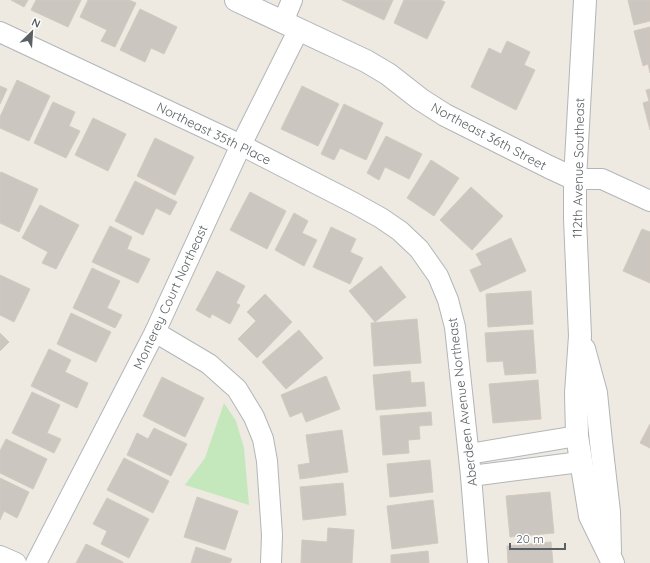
<svg xmlns="http://www.w3.org/2000/svg" width="650" height="563" font-family="Quicksand,sans-serif">
  <style>
    .green { fill: #c4e8bc }
    .building { fill: #cbc6c0; stroke: #d3c9bf }
    .lines { fill: none; stroke-linecap: round; stroke-linejoin: round }
    .minor-casing { stroke: #b2b6ba; stroke-width: 22 }
    .tertiary-casing { stroke: #b2b6ba; stroke-width: 24 }
    .minor { stroke: #fff; stroke-width: 20 }
    .tertiary { stroke: #fff; stroke-width: 22 }
    .labels { text-anchor: middle; dominant-baseline: central; stroke-width: 3; stroke-linejoin: round; paint-order: stroke }
    .street-label { font-size: 13px; fill: #5a6063; stroke: #fff }
  </style>
  <rect width="100%" height="100%" fill="#eee9e1"/>
  <polygon class="green" points="224,403 236,421 244,448 249,505 185,485 205,458"/>
  <g class="building">
    <polygon points="11,0 28,0 24,7"/>
    <polygon points="36,0 81,0 68,27 31,10"/>
    <polygon points="88,0 129,0 136,3 115,47 101,41 107,30 80,17"/>
    <polygon points="342,0 393,0 384,20"/>
    <polygon points="404,0 440,0 445,2 427,39 394,23"/>
    <polygon points="628,0 650,0 650,21 634,25"/>
    <polygon points="140,9 177,27 164,54 151,48 145,62 120,50"/>
    <polygon points="650,27 650,73 648,64 643,66 634,31"/>
    <polygon points="507,41 530,52 524,65 535,70 516,110 471,87 489,48 501,54"/>
    <polygon points="17,80 50,96 29,141 0,128 0,117"/>
    <polygon points="0,86 7,89 0,104"/>
    <polygon points="302,86 339,104 318,146 281,129"/>
    <polygon points="650,89 650,130 643,103 649,101 646,90"/>
    <polygon points="53,102 75,112 69,126 80,131 66,158 34,143"/>
    <polygon points="344,104 383,123 366,160 340,148 334,160 321,154"/>
    <polygon points="93,118 126,134 108,171 75,155"/>
    <polygon points="386,136 422,154 409,179 385,167 379,180 367,173"/>
    <polygon points="155,138 194,157 175,195 137,176"/>
    <polygon points="431,160 459,178 434,216 407,198"/>
    <polygon points="1,172 38,189 19,232 0,223 0,173"/>
    <polygon points="135,181 177,202 170,215 156,208 143,235 115,221"/>
    <polygon points="471,187 503,216 472,250 440,220"/>
    <polygon points="250,192 286,211 267,249 230,230"/>
    <polygon points="40,205 79,225 56,269 42,263 48,252 22,238"/>
    <polygon points="294,213 308,221 302,233 317,240 304,266 275,250"/>
    <polygon points="110,226 132,237 127,249 150,259 138,283 92,262"/>
    <polygon points="331,227 356,239 350,252 363,258 350,284 313,267"/>
    <polygon points="642,229 650,232 650,283 623,271"/>
    <polygon points="511,238 526,271 480,292 470,270 482,265 476,254"/>
    <polygon points="381,266 406,297 375,322 349,291"/>
    <polygon points="92,268 120,281 107,308 122,315 115,328 73,308"/>
    <polygon points="217,271 245,286 236,303 240,305 230,324 212,314 210,318 196,310"/>
    <polygon points="0,275 30,289 14,322 0,315"/>
    <polygon points="531,291 533,324 488,327 486,294"/>
    <polygon points="265,294 292,322 257,358 238,339 256,321 247,312"/>
    <polygon points="71,313 111,332 96,362 57,344"/>
    <polygon points="417,319 421,363 374,366 371,323"/>
    <polygon points="299,330 323,358 286,389 262,362"/>
    <polygon points="533,330 536,373 505,375 503,361 487,362 485,333"/>
    <polygon points="0,333 9,342 0,351"/>
    <polygon points="49,349 71,360 65,372 88,383 77,408 31,386"/>
    <polygon points="410,371 411,383 424,382 426,406 376,410 373,375"/>
    <polygon points="326,376 340,409 306,422 302,412 290,417 281,395"/>
    <polygon points="162,377 204,398 185,437 143,416"/>
    <polygon points="538,380 541,419 493,423 489,384"/>
    <polygon points="32,392 60,405 47,433 61,439 54,453 12,433"/>
    <polygon points="431,412 432,425 419,426 420,439 408,440 409,453 383,455 380,416"/>
    <polygon points="650,424 650,448 640,443"/>
    <polygon points="154,428 187,444 171,476 127,455 137,433 148,439"/>
    <polygon points="342,430 348,472 300,479 298,465 310,463 306,435"/>
    <polygon points="6,439 47,459 33,489 0,473 0,451"/>
    <polygon points="124,458 169,481 153,513 107,490"/>
    <polygon points="430,460 433,492 390,497 387,464"/>
    <polygon points="0,478 29,492 17,518 4,511 0,520"/>
    <polygon points="343,483 346,515 303,520 300,487"/>
    <polygon points="550,492 554,533 510,537 506,496"/>
    <polygon points="197,497 238,511 225,550 184,537"/>
    <polygon points="107,498 149,519 129,558 101,544 107,531 93,524"/>
    <polygon points="433,500 438,543 392,549 387,506"/>
    <polygon points="328,528 354,530 352,563 301,563 302,540 327,542"/>
    <polygon points="551,542 553,563 508,563 507,546"/>
    <polygon points="86,544 123,562 123,563 76,563"/>
    <polygon points="196,547 232,559 230,563 191,563"/>
    <polygon points="428,551 429,563 391,563 391,555"/>
  </g>
  <g class="lines">
    <g class="minor-casing">
      <g id="minor">
        <polyline points="283,22 292,0"/>
        <polyline points="0,32 241,145 354,203 381,218 400,231 419,249 438,276 448,300 455,327 471,476 478,563"/>
        <polyline points="575,179 602,179 650,201"/>
        <polyline points="155,332 209,364 237,389 254,417 263,439 267,461 272,535 271,563"/>
        <polyline points="469,454 577,436"/>
        <polyline points="471,476 580,462"/>
        <polyline points="0,556 16,563"/>
        <polyline points="36,563 155,332 241,145 299,29"/>
      </g>
    </g>
    <g class="tertiary-casing">
      <g id="tertiary">
        <polyline points="236,0 366,61 388,74 420,99 445,115 549,167 575,179"/>
        <polyline points="585,0 575,179 575,219 580,336 576,393 577,436 590,516 613,563"/>
        <polyline points="584,349 596,393 601,442 609,512 610,552"/>
      </g>
    </g>
    <use href="#minor" class="minor"/>
    <use href="#tertiary" class="tertiary"/>
  </g>
  <g class="labels">
    <g class="street-label">
      <text transform="translate(214 133) rotate(26)">Northeast 35th Place</text>
      <text transform="translate(489 136) rotate(28)">Northeast 36th Street</text>
      <text transform="translate(578 168) rotate(-89)">112th Avenue Southeast</text>
      <text transform="translate(170 297) rotate(-65)">Monterey Court Northeast</text>
      <text transform="translate(462 402) rotate(-97)">Aberdeen Avenue Northeast</text>
    </g>
  </g>
  <g transform="translate(32 32) rotate(25)" stroke="#ffffff" stroke-width="3" paint-order="stroke">
  <path d="M0-3L7 15L0 10L-7 15Z" fill="#5a6063"/>
  <text y="-6" font-size="11" font-weight="bold" text-anchor="middle" fill="#5a6063">N</text>
  </g>
  <path d="M510 543v6h55v-6" fill="none" stroke="#5a6063" stroke-width="2"/>
  <text x="516" y="543" font-size="12" fill="#5a6063" stroke="#ffffff" stroke-width="3" paint-order="stroke">20 m</text>
</svg>
